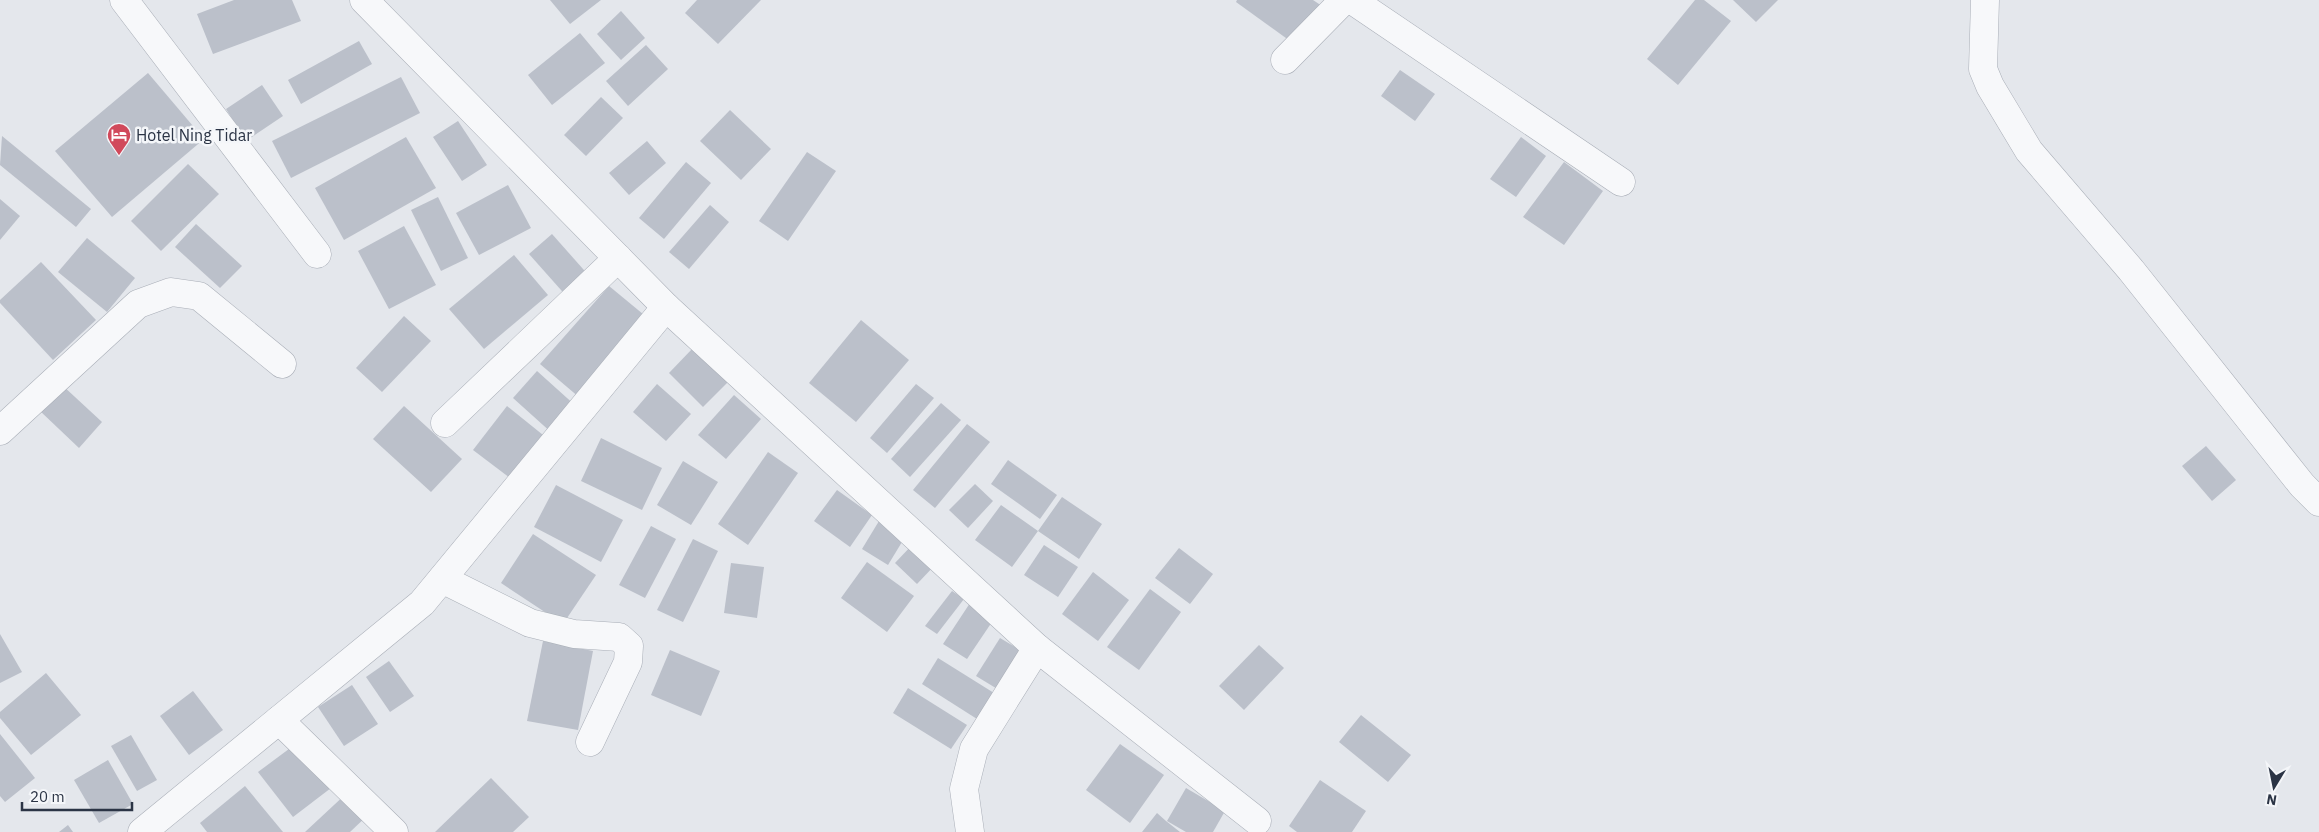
<svg xmlns="http://www.w3.org/2000/svg" width="2319" height="832" font-family="'IBM Plex Sans',sans-serif">
  <style>
    .building { fill: #bbc0ca }
    .lines { fill: none; stroke-linecap: round; stroke-linejoin: round }
    .minor-casing { stroke: #a9aeb7; stroke-width: 29 }
    .minor { stroke: #f7f8fa; stroke-width: 28 }
    .labels { text-anchor: middle; dominant-baseline: central; stroke-width: 5; stroke-linejoin: round; paint-order: stroke }
    .poi-label { font-size: 16px; fill: #2b3445; stroke: #f4f6f9; text-anchor: start }
  </style>
  <rect width="100%" height="100%" fill="#e4e7ec"/>
  <g class="building">
    <polygon points="234,0 292,0 301,21 213,54 197,14"/>
    <polygon points="550,0 601,0 570,24"/>
    <polygon points="697,0 761,0 718,44 685,13"/>
    <polygon points="1237,0 1313,0 1325,8 1297,46 1236,2"/>
    <polygon points="1695,0 1704,0 1731,21 1678,85 1647,59"/>
    <polygon points="1733,0 1778,0 1756,22"/>
    <polygon points="621,11 645,38 621,60 597,34"/>
    <polygon points="580,33 605,63 552,105 528,75"/>
    <polygon points="359,41 372,64 301,104 288,80"/>
    <polygon points="646,45 668,69 628,106 606,81"/>
    <polygon points="1400,70 1435,94 1415,121 1381,96"/>
    <polygon points="148,73 204,139 112,217 55,151"/>
    <polygon points="401,77 420,113 291,178 272,141"/>
    <polygon points="262,85 283,116 246,141 226,109"/>
    <polygon points="601,97 623,118 586,156 564,135"/>
    <polygon points="730,110 771,149 741,180 700,141"/>
    <polygon points="458,121 487,165 462,181 433,137"/>
    <polygon points="2,136 91,209 76,227 0,165"/>
    <polygon points="406,137 436,188 344,240 315,188"/>
    <polygon points="1521,137 1546,156 1516,197 1490,179"/>
    <polygon points="647,141 666,163 629,195 609,173"/>
    <polygon points="807,152 836,171 788,241 759,221"/>
    <polygon points="686,162 711,183 664,239 639,218"/>
    <polygon points="1564,162 1603,191 1564,245 1523,217"/>
    <polygon points="188,164 219,194 161,251 131,221"/>
    <polygon points="508,185 531,228 479,255 456,213"/>
    <polygon points="438,197 468,258 441,271 411,210"/>
    <polygon points="0,199 20,216 0,240"/>
    <polygon points="710,205 729,222 689,269 669,252"/>
    <polygon points="196,224 242,266 220,288 175,247"/>
    <polygon points="404,226 436,285 389,309 358,251"/>
    <polygon points="552,234 591,278 569,299 529,254"/>
    <polygon points="87,238 135,278 107,312 58,272"/>
    <polygon points="514,255 548,295 484,349 449,309"/>
    <polygon points="41,262 96,320 53,360 0,303 0,300"/>
    <polygon points="609,286 649,319 580,398 540,364"/>
    <polygon points="404,316 431,341 382,392 356,368"/>
    <polygon points="861,320 909,360 856,422 809,383"/>
    <polygon points="693,348 728,382 703,407 669,373"/>
    <polygon points="537,371 577,407 553,434 513,398"/>
    <polygon points="657,384 691,414 666,441 633,412"/>
    <polygon points="916,384 934,398 887,453 870,438"/>
    <polygon points="62,385 102,422 79,448 39,410"/>
    <polygon points="734,395 761,419 726,459 698,435"/>
    <polygon points="941,403 961,420 910,477 891,459"/>
    <polygon points="404,406 462,459 431,492 373,439"/>
    <polygon points="507,406 548,439 514,481 473,450"/>
    <polygon points="967,424 990,442 935,508 913,490"/>
    <polygon points="601,438 662,468 642,510 581,481"/>
    <polygon points="2206,446 2236,480 2212,501 2182,466"/>
    <polygon points="768,452 798,473 748,545 718,524"/>
    <polygon points="1008,460 1057,495 1040,519 991,484"/>
    <polygon points="683,461 718,482 691,525 657,505"/>
    <polygon points="975,484 993,501 968,528 949,510"/>
    <polygon points="556,485 623,520 601,562 534,527"/>
    <polygon points="837,490 872,515 850,547 814,521"/>
    <polygon points="1062,497 1102,524 1079,559 1038,531 1012,567 975,540 1001,505 1038,531"/>
    <polygon points="879,521 905,537 888,565 862,549"/>
    <polygon points="651,526 676,539 645,598 619,585"/>
    <polygon points="533,534 596,575 563,624 501,583"/>
    <polygon points="693,539 718,551 683,622 657,610"/>
    <polygon points="913,544 935,565 917,584 895,563"/>
    <polygon points="1044,545 1078,567 1058,597 1024,575"/>
    <polygon points="1179,548 1213,574 1190,604 1155,578"/>
    <polygon points="867,562 914,596 887,632 841,598"/>
    <polygon points="731,563 764,567 757,618 724,613"/>
    <polygon points="1093,572 1129,600 1098,641 1062,614"/>
    <polygon points="1150,589 1181,612 1139,670 1107,647"/>
    <polygon points="952,591 964,599 937,634 925,626"/>
    <polygon points="972,600 996,616 967,659 943,644"/>
    <polygon points="0,634 22,672 0,683"/>
    <polygon points="1000,638 1022,651 999,690 976,676"/>
    <polygon points="543,641 593,651 578,730 527,721"/>
    <polygon points="1259,645 1284,668 1244,710 1219,686"/>
    <polygon points="670,650 720,671 701,716 651,695"/>
    <polygon points="938,658 994,693 977,719 922,684"/>
    <polygon points="389,661 414,696 390,712 366,677"/>
    <polygon points="46,673 81,715 31,755 0,718 0,712"/>
    <polygon points="352,685 378,724 344,746 318,707"/>
    <polygon points="908,688 967,725 951,749 893,713"/>
    <polygon points="193,691 223,730 189,755 160,716"/>
    <polygon points="1361,715 1411,755 1388,782 1339,742"/>
    <polygon points="0,734 35,778 5,802 0,796"/>
    <polygon points="131,735 157,780 137,791 111,746"/>
    <polygon points="297,743 331,788 293,817 258,772"/>
    <polygon points="1120,744 1164,775 1130,823 1086,790"/>
    <polygon points="108,760 133,804 99,823 74,780"/>
    <polygon points="491,778 529,817 513,832 435,832"/>
    <polygon points="1320,780 1366,811 1352,832 1297,832 1289,826"/>
    <polygon points="245,786 283,832 207,832 200,823"/>
    <polygon points="1186,788 1225,811 1213,832 1186,832 1167,821"/>
    <polygon points="348,792 369,814 350,832 305,832"/>
    <polygon points="1157,813 1166,821 1180,832 1142,832"/>
    <polygon points="68,825 73,832 59,832"/>
  </g>
  <g class="lines">
    <g class="minor-casing">
      <g id="minor">
        <polyline points="124,0 317,254"/>
        <polyline points="364,0 666,307 1037,648 974,749 964,789 970,832"/>
        <polyline points="1352,0 1621,182"/>
        <polyline points="1985,0 1983,69 1990,86 2029,151 2131,270 2302,485 2319,502"/>
        <polyline points="1285,60 1344,0"/>
        <polyline points="445,423 618,258"/>
        <polyline points="0,431 138,304 171,292 199,296 282,364"/>
        <polyline points="442,579 530,623 574,634 619,637 629,646 628,662 590,742"/>
        <polyline points="1037,648 1257,821"/>
        <polyline points="279,720 394,832"/>
        <polyline points="142,832 422,603 666,307"/>
      </g>
    </g>
    <use href="#minor" class="minor"/>
  </g>
  <defs>
    <g id="hotel-pin" transform="scale(1.25)"><path d="M0 17L-7.5 6A9.5 9.5 0 1 1 7.5 6Z" fill="#d1495b" stroke="#f4f6f9"/><path d="M-6-4.5h1.5V1H6V5H4.5V3h-9V5H-6ZM-4 0a1.8 1.8 0 1 1 3.6 0ZM.5 0V-2.5h3Q6-2.5 6 0Z" fill="#fff"/></g>
  </defs>
  <g fill-rule="evenodd">
    <use href="#hotel-pin" x="119" y="135"/>
  </g>
  <g class="labels">
    <g class="poi-label">
      <text x="136" y="135">Hotel Ning Tidar</text>
    </g>
  </g>
  <g transform="translate(2274 787) rotate(190)" stroke="#f4f6f9" stroke-width="4" paint-order="stroke">
  <path d="M0-4L9 19L0 12L-9 19Z" fill="#2b3445"/>
  <text y="-8" font-size="14" font-weight="bold" text-anchor="middle" fill="#2b3445">N</text>
  </g>
  <path d="M22 802v8h110v-8" fill="none" stroke="#2b3445" stroke-width="2.5"/>
  <text x="30" y="802" font-size="15" fill="#2b3445" stroke="#f4f6f9" stroke-width="4" paint-order="stroke">20 m</text>
</svg>
